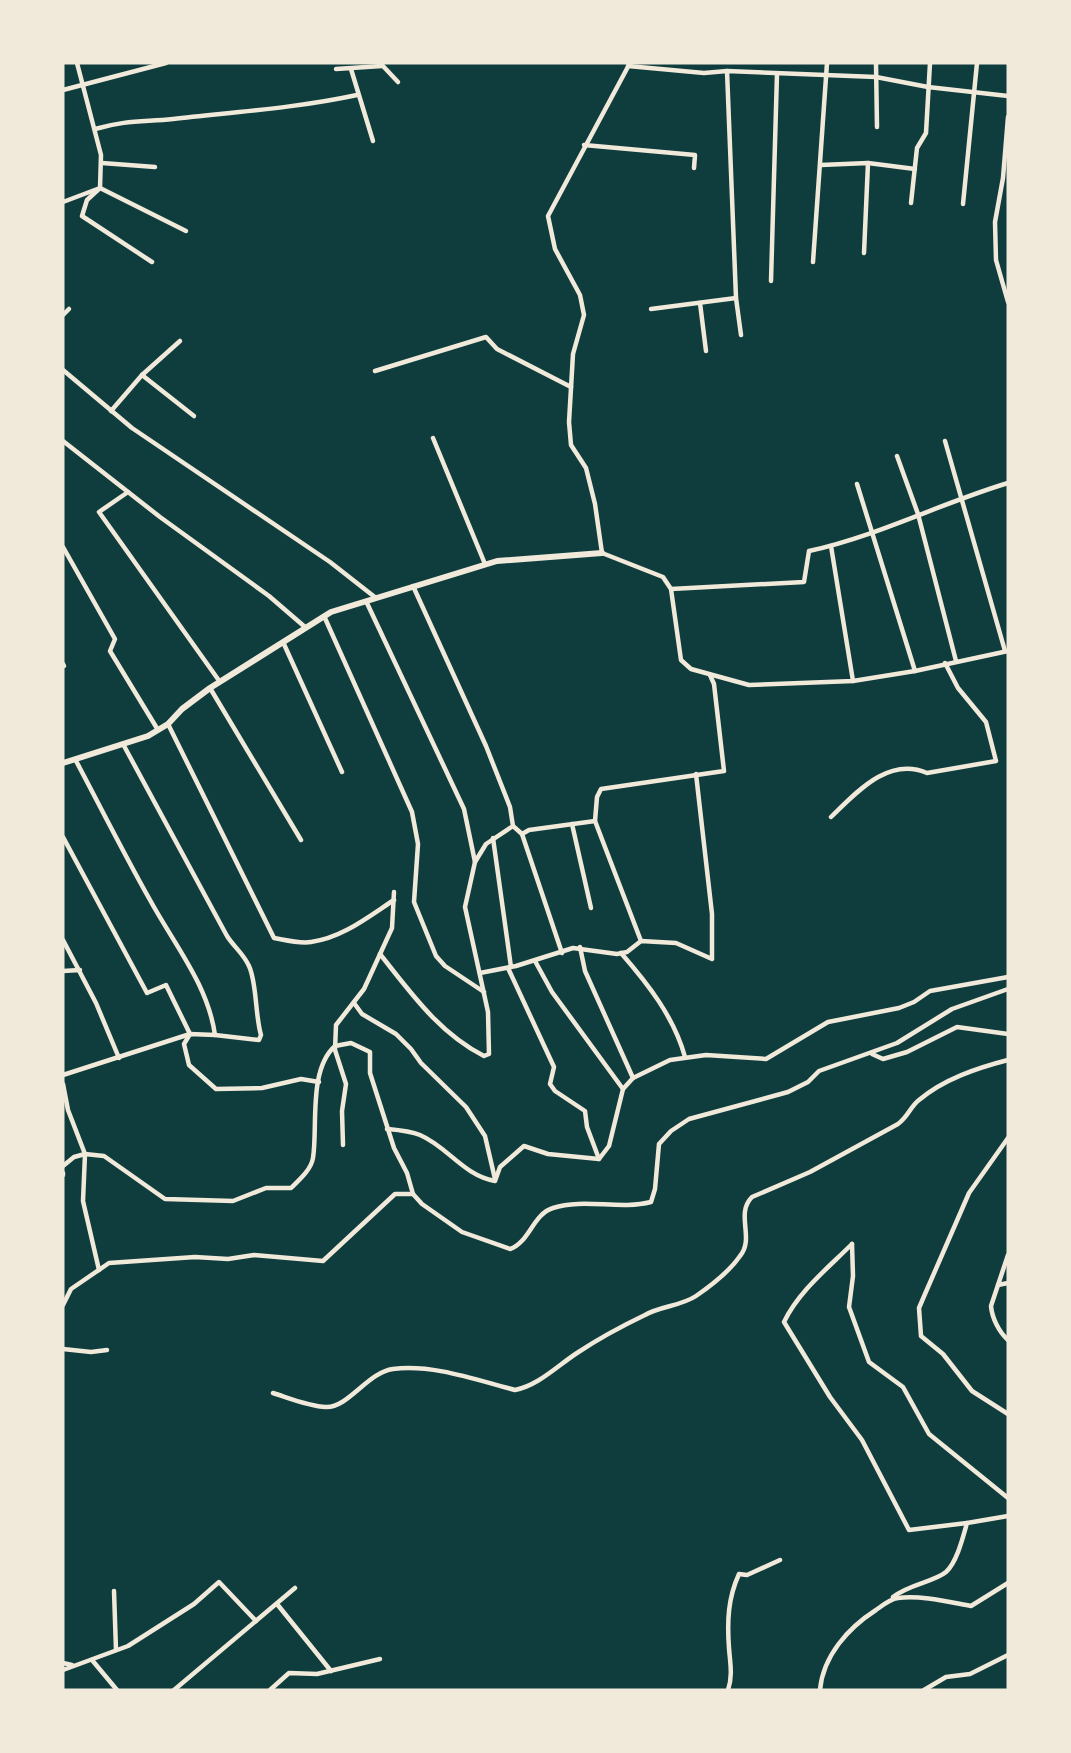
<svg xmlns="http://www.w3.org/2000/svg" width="1071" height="1753" font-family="Signika,sans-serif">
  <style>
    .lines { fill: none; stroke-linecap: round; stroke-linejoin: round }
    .minor { stroke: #f1e9da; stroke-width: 4.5 }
    .tertiary { stroke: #f1e9da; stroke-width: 6 }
  </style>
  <rect width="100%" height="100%" fill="#0f3d3e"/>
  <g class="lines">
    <g class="minor">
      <polyline points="77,63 101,155 100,188 87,200 82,216 152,262"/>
      <polyline points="630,63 548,216 555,249 580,295 584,315 573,354 569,422 571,445 586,468 595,504 602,553 663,577 671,589 681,660 691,669 749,685 853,681 915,671 1008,651"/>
      <polyline points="876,63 877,127"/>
      <polyline points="382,65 398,82"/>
      <polyline points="628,66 704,73 727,71 876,77 928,87 1008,96"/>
      <polyline points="336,69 382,66"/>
      <polyline points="351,69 373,141"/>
      <polyline points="727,71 736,298 741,335"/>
      <polyline points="63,90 166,63"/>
      <polyline points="1008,117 1003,178 995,222 996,260 1008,302"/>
      <path d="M 95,129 C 126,120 143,122 173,119 C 234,112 297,108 357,95"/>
      <polyline points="584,145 695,155 694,168"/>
      <polyline points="102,163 155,167"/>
      <polyline points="821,165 868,163 915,169"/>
      <polyline points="63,202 100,188 186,231"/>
      <polyline points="911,203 917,148 926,133 930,63"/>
      <polyline points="963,204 977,63"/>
      <polyline points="864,253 868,163"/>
      <polyline points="813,262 827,63"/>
      <polyline points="771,281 777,74"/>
      <polyline points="700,303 706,351"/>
      <polyline points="651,309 736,298"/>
      <polyline points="63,315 69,309"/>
      <polyline points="63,370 132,428 330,562 376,598"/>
      <polyline points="375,371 486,337 497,349 571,387"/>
      <polyline points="142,375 194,416"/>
      <polyline points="111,411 142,375 180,341"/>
      <polyline points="433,438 485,564"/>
      <polyline points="63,441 160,517 269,596 305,627"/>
      <polyline points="945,441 1005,651"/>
      <polyline points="897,456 918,514 956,661"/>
      <polyline points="857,484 915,671"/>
      <polyline points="128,492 99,512 220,682"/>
      <polyline points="831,546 853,681"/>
      <polyline points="63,547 115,639 110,651 158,730"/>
      <path d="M 671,589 L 804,582 L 809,551 C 878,536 941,503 1008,483"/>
      <polyline points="366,601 464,809 475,862"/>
      <polyline points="324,616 412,812 418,844 414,902 436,956 445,966 484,992"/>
      <polyline points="283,642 342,772"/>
      <polyline points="63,664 64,666"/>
      <polyline points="210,688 301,840"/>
      <path d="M 168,724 L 274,938 C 285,940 300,944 311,942 C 342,938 368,917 394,900"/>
      <path d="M 123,744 L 227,936 C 234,947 243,953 249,966 C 257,983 255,1015 261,1035 L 259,1040 L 215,1035"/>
      <path d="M 831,817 C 856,793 888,756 927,773 L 996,761 L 986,722 L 958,688 L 945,663"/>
      <polyline points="595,821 641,941"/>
      <polyline points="572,824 591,908"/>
      <polyline points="513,826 522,834 529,830 595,821 597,797 601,789 724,771 714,684 710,675"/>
      <polyline points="522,834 562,953"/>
      <polyline points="63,837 147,993 166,985 190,1034"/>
      <polyline points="493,838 511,967"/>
      <polyline points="63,940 96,1003 119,1058"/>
      <polyline points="580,947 585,971 633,1078"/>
      <path d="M 621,953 C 648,984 674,1017 685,1057"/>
      <path d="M 380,954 C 411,993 439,1033 484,1056 L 489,1054 L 488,1012 L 465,907 L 475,862 L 486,844 L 513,826 L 510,807 L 486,746 L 413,586"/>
      <polyline points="535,961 552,992 623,1089"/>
      <polyline points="508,968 554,1067 550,1084 555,1091 585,1111 587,1127 599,1159"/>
      <polyline points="63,971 80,970"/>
      <polyline points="480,973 516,966 573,948 617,954 627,952 641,941 676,943 712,959 712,914 696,774"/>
      <polyline points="354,1003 362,1014 396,1034 411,1049 421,1063 466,1107 485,1136 495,1179"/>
      <polyline points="190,1034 184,1044 189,1065 216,1089 262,1088 301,1079 319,1082"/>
      <polyline points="872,1054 883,1059 907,1052 957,1027 1008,1034"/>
      <path d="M 63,1075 L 190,1034 L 215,1035 C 208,985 174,944 150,900 C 124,854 100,806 75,759"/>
      <polyline points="63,1084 68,1110 85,1154 83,1201 99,1270"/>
      <path d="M 387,1129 C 398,1130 410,1131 420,1135 C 448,1147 463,1175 495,1181 L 500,1167 L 524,1146 L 548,1154 L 599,1159 L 609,1146 L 623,1089 L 633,1078 L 670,1060 L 706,1055 L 766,1059 L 828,1022 L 899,1008 L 914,1002 L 930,991 L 1008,977"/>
      <polyline points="1008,1138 969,1193 925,1294 919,1308 921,1336 943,1354 972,1391 1008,1414"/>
      <polyline points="343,1145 342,1111 346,1084 335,1050 336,1025 364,989 392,928 394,892"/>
      <path d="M 63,1166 L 74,1157 L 85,1154 L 104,1156 L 165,1199 L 233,1201 L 266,1188 L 291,1188 C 299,1180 311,1170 313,1158 C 318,1127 308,1070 335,1046 L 351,1043 L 370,1052 L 370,1073 L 394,1148 L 407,1173 L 413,1194 L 422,1204 L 462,1232 L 510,1249 C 529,1243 533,1214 553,1208 C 584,1198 619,1210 651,1202 L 655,1189 L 659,1144 L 671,1131 L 689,1119 L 788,1092 L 808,1082 L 819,1071 L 897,1043 L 952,1009 L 1008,989"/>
      <polyline points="63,1173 63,1175"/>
      <path d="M 852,1244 C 828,1268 799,1291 784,1322 L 830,1397 L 862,1440 L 909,1530 L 967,1523"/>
      <polyline points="852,1244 853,1276 849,1307 869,1362 903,1387 929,1434 1008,1498"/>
      <path d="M 1008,1255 L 991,1306 C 992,1318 999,1332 1008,1340"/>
      <polyline points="998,1285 1008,1283"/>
      <polyline points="63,1305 71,1289 109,1263 195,1257 228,1259 254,1255 323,1261 395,1194 413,1194"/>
      <polyline points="63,1349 91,1352 107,1350"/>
      <path d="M 273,1393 C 289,1398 308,1406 326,1407 C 348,1408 368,1372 393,1369 C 433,1364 476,1380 515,1390 C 539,1385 557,1366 577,1353 C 598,1339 622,1326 645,1315 C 661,1306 681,1306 696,1296 C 712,1285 729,1272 740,1256 C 755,1238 735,1214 752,1197 L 810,1172 L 898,1124 C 908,1117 910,1107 919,1100 C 944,1079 977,1068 1008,1060"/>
      <polyline points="114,1591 116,1650"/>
      <path d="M 893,1597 C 909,1584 934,1582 946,1572 C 957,1562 963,1537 967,1523 L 1008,1516"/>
      <polyline points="277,1604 331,1671"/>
      <polyline points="92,1660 117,1690"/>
      <polyline points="63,1663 72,1665"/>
      <polyline points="63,1670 128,1646 194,1604 219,1582 256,1621"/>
      <polyline points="174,1690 295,1588"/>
      <polyline points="270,1690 289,1673 317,1674 380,1659"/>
      <path d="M 728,1690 C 733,1676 730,1662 729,1648 C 727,1621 728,1598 739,1574 L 747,1575 L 780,1560"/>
      <path d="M 820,1690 C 823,1656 848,1628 876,1610 C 883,1605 890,1599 898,1598 C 921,1595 949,1602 971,1606 L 1008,1583"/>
      <polyline points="924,1690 946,1677 970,1674 1008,1655"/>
    </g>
    <polyline class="tertiary" points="63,763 148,736 168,724 182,709 210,688 331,612 497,561 602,553"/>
  </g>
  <rect width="1071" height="1753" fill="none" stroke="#f1e9da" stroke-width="129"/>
</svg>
